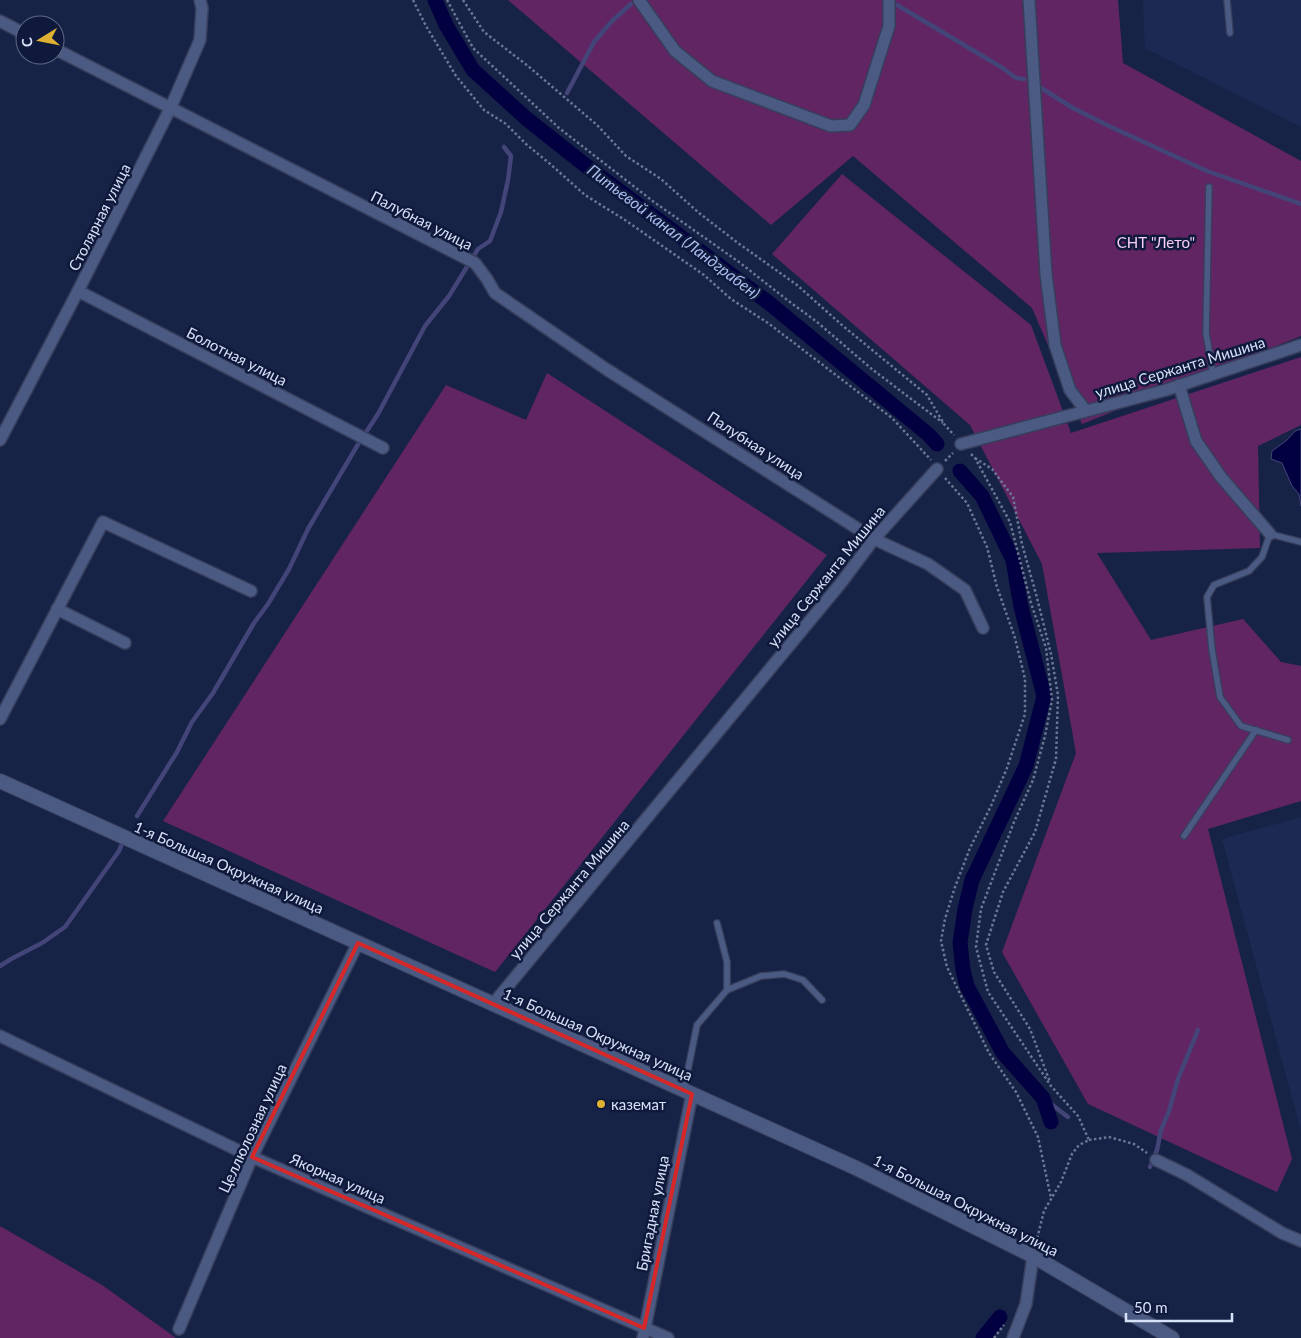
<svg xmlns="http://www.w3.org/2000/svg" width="1301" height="1338" font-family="Lato,sans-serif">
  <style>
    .built { fill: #1b2953 }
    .green { fill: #622563 }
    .water { fill: #030041; stroke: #434478 }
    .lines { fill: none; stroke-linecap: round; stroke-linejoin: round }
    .stream { stroke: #434478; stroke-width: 4.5 }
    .canal { stroke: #030041; stroke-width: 15 }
    .service-casing { stroke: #373e5c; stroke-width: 8 }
    .minor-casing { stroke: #373e5c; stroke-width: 14 }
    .tertiary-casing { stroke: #373e5c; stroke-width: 16 }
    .path { stroke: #6c7795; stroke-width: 2.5; stroke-dasharray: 2.5 2.5; stroke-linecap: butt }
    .service { stroke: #4a5a82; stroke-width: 5.5 }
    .minor { stroke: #4a5a82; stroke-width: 11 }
    .tertiary { stroke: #4a5a82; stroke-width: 14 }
    .marked { fill: none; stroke: #d62828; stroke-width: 4; stroke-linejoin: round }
    .poi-dot { fill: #deb133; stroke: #0e193b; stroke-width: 2 }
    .labels { text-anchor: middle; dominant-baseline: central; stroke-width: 5; stroke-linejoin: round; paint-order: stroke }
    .street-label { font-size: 15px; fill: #d7e1f8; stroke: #0e193b }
    .park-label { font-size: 15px; fill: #f8cef6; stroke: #0e193b }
    .poi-label { font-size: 15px; fill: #d7e1f8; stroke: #0e193b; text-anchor: start }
    .water-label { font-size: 16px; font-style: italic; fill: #aabded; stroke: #0e193b }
  </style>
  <rect width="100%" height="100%" fill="#172346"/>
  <g class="built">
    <polygon points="1143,0 1301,0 1301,127 1145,48"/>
    <polygon points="1301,817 1301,1131 1222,839"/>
  </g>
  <g class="green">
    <polygon points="508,0 1118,0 1123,63 1301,161 1301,336 1082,424 1032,308 853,156 771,225"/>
    <polygon points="842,174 1031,325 1071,433 1301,357 1301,425 1258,446 1260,548 1097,553 1151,640 1243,619 1281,662 1301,666 1301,801 1208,829 1292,1159 1277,1192 1088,1104 1002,952 1076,753 1042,564 970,425 772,254"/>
    <polygon points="547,373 827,555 495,972 163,821 446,385 526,420"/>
    <polygon points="0,1226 102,1285 176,1338 0,1338"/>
  </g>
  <polygon class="water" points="1301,429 1301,506 1299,494 1292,486 1282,463 1271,459 1272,451 1287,440 1295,431"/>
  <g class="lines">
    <g class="stream">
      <polyline points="897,5 1001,67 1016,78 1024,79"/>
      <polyline points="1041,88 1073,108 1111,127 1207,171 1301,204"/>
      <polyline points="567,93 594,42 612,21 631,4"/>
      <polyline points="137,816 177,752 192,722 213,693 254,623 268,604 289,569 308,529 357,446 378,414 425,326 449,296 478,249 490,241 501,212 508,180 511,156 504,147"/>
      <polyline points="0,966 11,959 42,943 65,927 119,851 122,844"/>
      <polyline points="1043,1098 1068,1117"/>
      <polyline points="1150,1167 1157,1150 1161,1130 1169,1111 1178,1079 1198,1030"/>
    </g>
    <g class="canal">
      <polyline points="435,0 446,25 473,70 527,119 585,165 769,303 929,435 937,444"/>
      <polyline points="960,471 982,496 1013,560 1021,607 1044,696 1026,766 972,880 965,909 960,943 963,970 967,986 1003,1053 1043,1098 1051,1122"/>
      <polyline points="983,1338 1000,1317"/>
    </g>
    <g class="service-casing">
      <g id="service">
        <polyline points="1227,0 1230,33"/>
        <polyline points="1209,187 1206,333 1213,374"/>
        <polyline points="1288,740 1241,726 1220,697 1212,650 1207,597 1214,585 1249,571 1262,557 1270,534 1301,542"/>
        <polyline points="1184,836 1256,730"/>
        <polyline points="717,923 727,962 727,990"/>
        <polyline points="684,1089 697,1025 727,990 761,976 784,974 803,980 822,1000"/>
      </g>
    </g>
    <g class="minor-casing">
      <g id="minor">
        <polyline points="639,0 675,51 712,81 831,126 850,125 864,105 889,26 889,0"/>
        <polyline points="1029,0 1046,274 1055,345 1070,390 1086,411"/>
        <polyline points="0,21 25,34"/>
        <polyline points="55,49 475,263 487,279 495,293 606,369 874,539 928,564 965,590 983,628"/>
        <polyline points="78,291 383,448"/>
        <polyline points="1179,385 1196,441 1221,477 1270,534"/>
        <polyline points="0,440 78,291 170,109 200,40 202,8 200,0"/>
        <polyline points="961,444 1166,390 1301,345"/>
        <polyline points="57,609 125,643"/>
        <polyline points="0,719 103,522 251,591"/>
        <polyline points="493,1004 841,583 874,539 937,469"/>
        <polyline points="0,1036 252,1157 668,1338"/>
        <polyline points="1156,1160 1187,1175 1282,1233 1301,1241"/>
        <polyline points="179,1329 252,1157 358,943"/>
        <polyline points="643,1338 692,1094"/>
        <polyline points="1013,1338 1026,1304 1033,1256"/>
      </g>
    </g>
    <g class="tertiary-casing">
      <polyline id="tertiary" points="0,781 856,1168 1033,1256 1172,1338"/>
    </g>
    <g class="path">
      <polyline points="413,0 426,26 456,76 484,110 506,124 526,144 549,163 585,195 625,220 704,275 731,299 768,323 892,418 931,460"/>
      <polyline points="447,0 473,48 559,128 654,202 739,262 786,299 817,322 873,370 943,423"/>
      <polyline points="463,0 484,32 528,66 597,125 626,156 661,179 699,213 738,243 797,285 843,326 927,395 944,424 954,435"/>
      <polyline points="971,454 975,458 1010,522 1031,603 1046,648 1052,700 1045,736 1033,780 1014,822 981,909 976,947 988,992 1051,1086 1078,1116 1089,1140 1079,1145 1072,1154 1061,1182 1044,1211 1036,1243"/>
      <polyline points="975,458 992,469 1013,497 1022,544 1036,594 1051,654 1058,695 1056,759 1035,832 1003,892 986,945 994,972 1030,1029 1050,1082"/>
      <polyline points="945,461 953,453"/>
      <polyline points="945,478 967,503 987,547 997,587 1015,638 1025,679 1025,714 1007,768 991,806 970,848 955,887 945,919 941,941 947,967 989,1053 1016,1092 1038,1137 1051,1198"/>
      <polyline points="1089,1140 1109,1137 1134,1144 1147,1153"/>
      <polyline points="994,1338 1004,1325"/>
    </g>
    <use href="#service" class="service"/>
    <use href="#minor" class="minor"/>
    <use href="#tertiary" class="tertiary"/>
  </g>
  <path class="marked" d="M 358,943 L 692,1094 L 644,1328 L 252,1157 Z"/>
  <circle class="poi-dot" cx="601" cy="1104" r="5"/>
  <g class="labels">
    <g class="street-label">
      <text transform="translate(99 217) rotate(-63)">Столярная улица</text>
      <text transform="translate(422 220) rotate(27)">Палубная улица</text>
      <text transform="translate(237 356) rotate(27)">Болотная улица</text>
      <text transform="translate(1180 367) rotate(-17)">улица Сержанта Мишина</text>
      <text transform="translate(756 445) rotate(33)">Палубная улица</text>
      <text transform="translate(826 576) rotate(-51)">улица Сержанта Мишина</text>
      <text transform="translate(229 867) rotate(24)">1-я Большая Окружная улица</text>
      <text transform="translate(569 889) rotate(-50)">улица Сержанта Мишина</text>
      <text transform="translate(598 1034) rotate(24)">1-я Большая Окружная улица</text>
      <text transform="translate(252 1128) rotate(-65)">Целлюлозная улица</text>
      <text transform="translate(338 1178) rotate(24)">Якорная улица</text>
      <text transform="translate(966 1205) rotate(27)">1-я Большая Окружная улица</text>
      <text transform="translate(652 1213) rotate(-79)">Бригадная улица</text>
    </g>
    <g class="park-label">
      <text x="1156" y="242">СНТ "Лето"</text>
    </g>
    <g class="poi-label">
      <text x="611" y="1104">каземат</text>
    </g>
    <g class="water-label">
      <text transform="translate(674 231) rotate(37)">Питьевой канал (Ландграбен)</text>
    </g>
  </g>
  <g transform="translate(40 40) rotate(260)"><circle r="24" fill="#0e193b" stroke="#5e6987"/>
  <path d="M0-4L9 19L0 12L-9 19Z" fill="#deb133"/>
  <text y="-8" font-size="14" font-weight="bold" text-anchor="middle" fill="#d7e1f8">С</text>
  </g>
  <path d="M1126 1313v8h106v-8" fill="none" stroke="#d7e1f8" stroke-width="2.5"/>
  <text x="1134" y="1313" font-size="15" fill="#d7e1f8" stroke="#0e193b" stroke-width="4" paint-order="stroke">50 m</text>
</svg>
